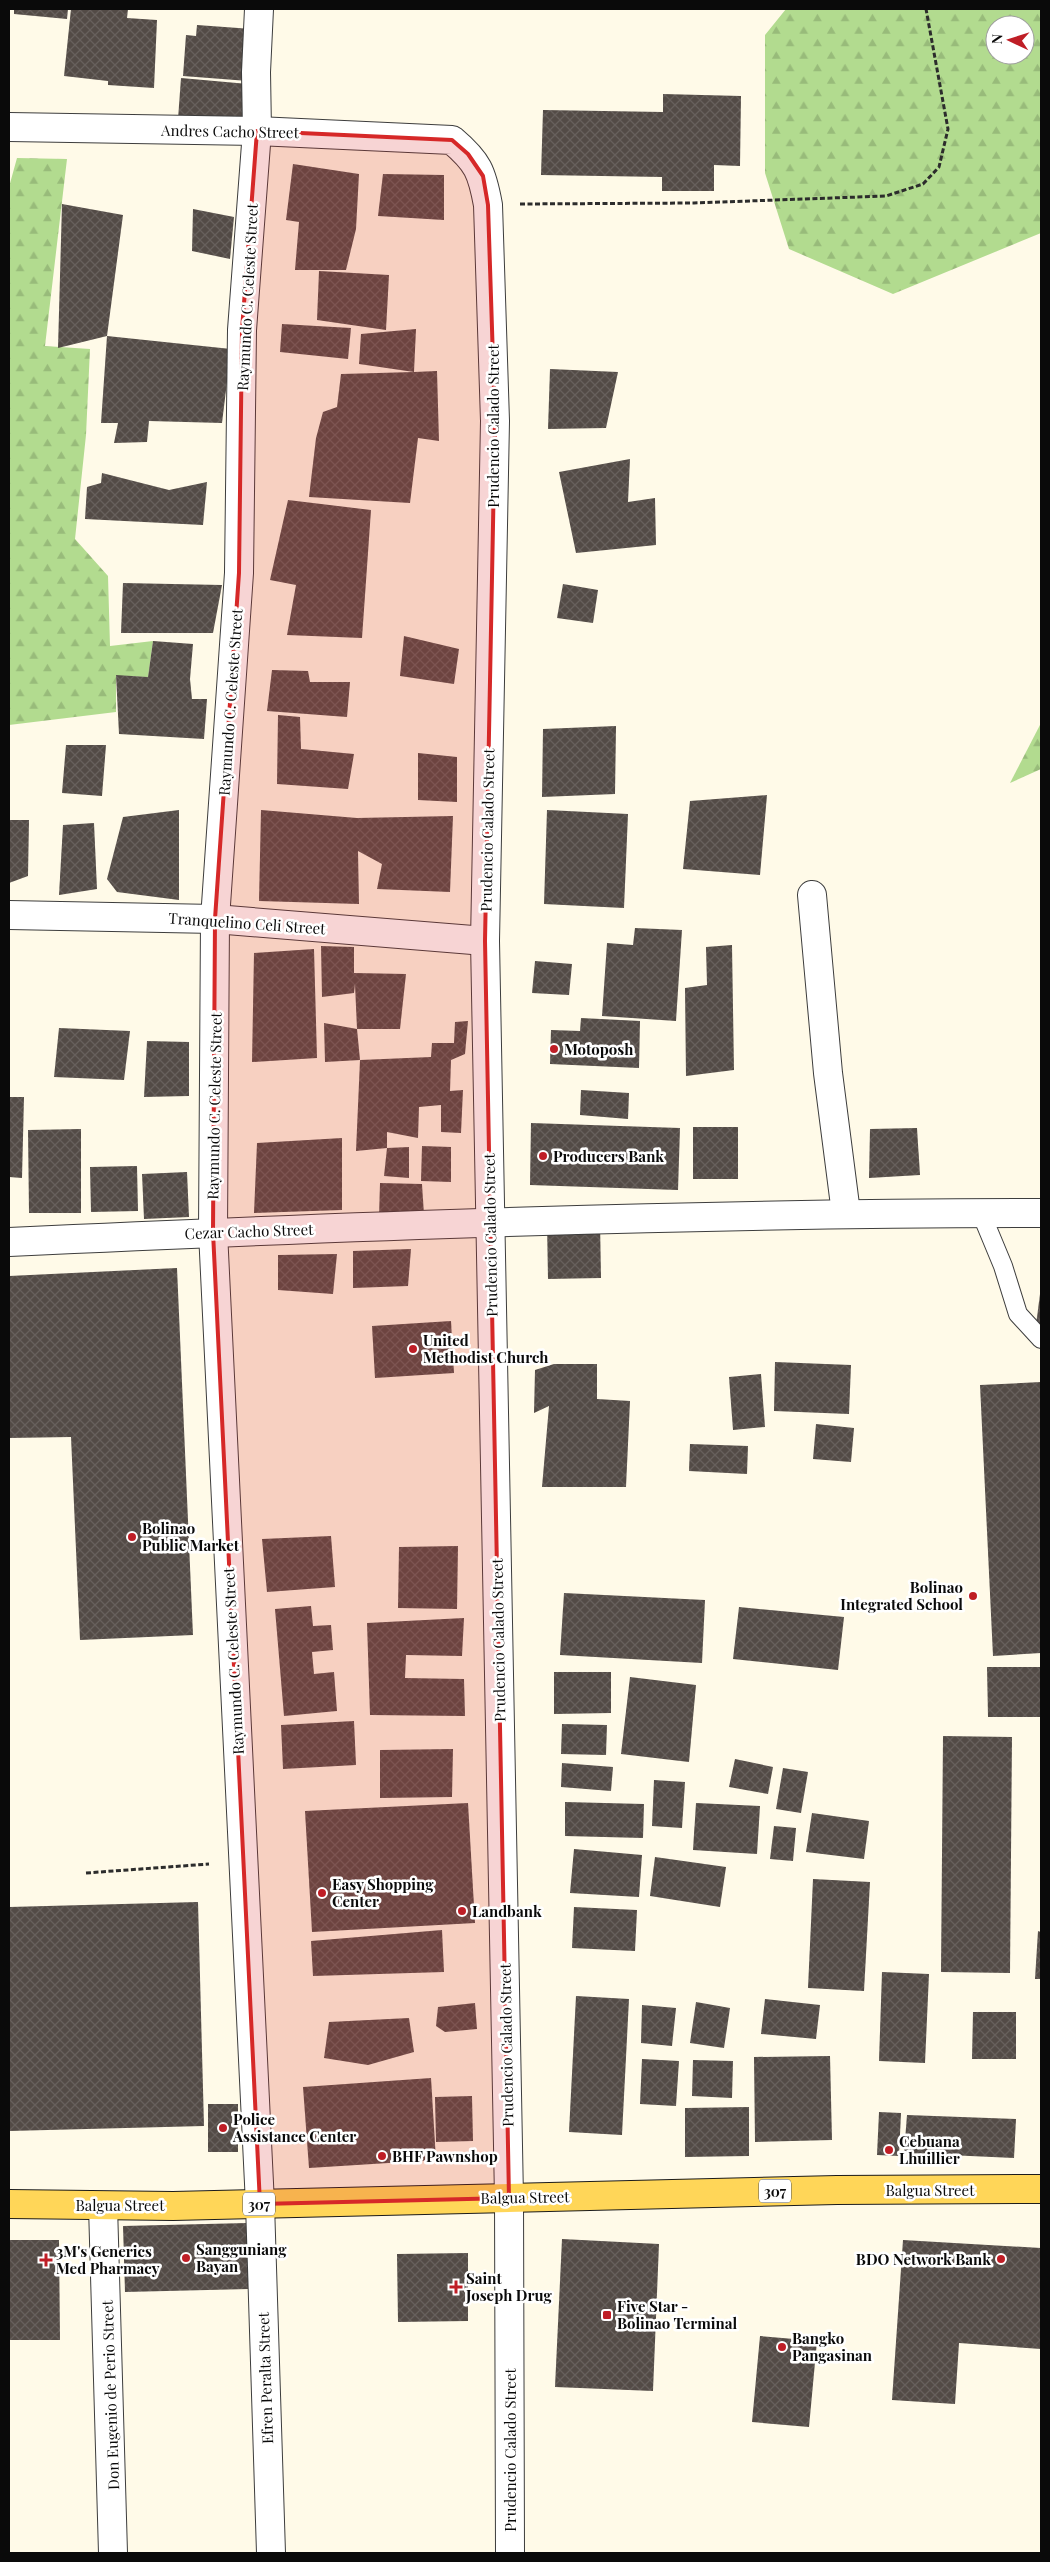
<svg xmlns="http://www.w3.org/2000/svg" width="1050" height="2562" font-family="'Playfair Display',serif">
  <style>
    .forest { fill: url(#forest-firs); fill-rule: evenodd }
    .building { fill: url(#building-cross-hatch) }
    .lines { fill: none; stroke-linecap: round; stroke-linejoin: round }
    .lane-casing { stroke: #3d3d3d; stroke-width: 20 }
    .street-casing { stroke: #3d3d3d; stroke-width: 30 }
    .primary-casing { stroke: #1b1b1b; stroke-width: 30 }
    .path { stroke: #2c2c2c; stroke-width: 3; stroke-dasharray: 5 2.5; stroke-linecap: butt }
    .lane { stroke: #fff; stroke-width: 18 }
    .street { stroke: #fff; stroke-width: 28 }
    .primary { stroke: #ffd658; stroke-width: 28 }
    .marked { fill: #d62828; fill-opacity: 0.2; stroke: #d62828; stroke-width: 4; stroke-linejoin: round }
    .poi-dot { fill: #bf1e26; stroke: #fff; stroke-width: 2 }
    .labels { text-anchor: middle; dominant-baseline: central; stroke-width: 5; stroke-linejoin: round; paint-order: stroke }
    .shield { fill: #fff; stroke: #545454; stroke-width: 1 }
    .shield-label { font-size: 14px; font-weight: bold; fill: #0a0a0a }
    .street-label { font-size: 15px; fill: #0a0a0a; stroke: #fff }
    .poi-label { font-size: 15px; font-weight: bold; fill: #0a0a0a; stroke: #fff; text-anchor: start }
  </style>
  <defs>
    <pattern id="forest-firs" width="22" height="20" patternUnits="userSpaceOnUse" patternTransform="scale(1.25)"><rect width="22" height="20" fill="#b2db8f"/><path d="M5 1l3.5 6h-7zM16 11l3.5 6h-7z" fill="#98bb7a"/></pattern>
    <pattern id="building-cross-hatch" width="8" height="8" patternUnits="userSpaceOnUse" patternTransform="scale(1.25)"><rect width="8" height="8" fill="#534b46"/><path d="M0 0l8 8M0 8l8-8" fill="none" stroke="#67605c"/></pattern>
  </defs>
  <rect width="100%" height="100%" fill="#fffae8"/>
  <g class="forest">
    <path d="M 786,9 L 1041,9 L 1041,233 L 893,294 L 789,249 L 765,173 L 765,35 ZM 995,25 L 1025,25 L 1025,55 L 995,55 Z"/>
    <polygon points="17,158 67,159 45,346 90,349 86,435 75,539 108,576 110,646 153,641 148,677 116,676 116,712 9,725 9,187"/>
    <polygon points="1041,723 1041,769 1010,783"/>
  </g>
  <g class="building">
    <polygon points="14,9 68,9 67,19 14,14"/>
    <polygon points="71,9 128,9 127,18 157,20 154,88 108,85 108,81 64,76"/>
    <polygon points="197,25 252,29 248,81 183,76 186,35 196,36"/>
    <polygon points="181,78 248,84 244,127 178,119"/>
    <polygon points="663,94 741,96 740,166 714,165 714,191 662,191 662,177 541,175 543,110 663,112"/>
    <polygon points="293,164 359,174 356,229 346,270 295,270 299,222 286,220"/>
    <polygon points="383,174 444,175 444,220 378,216"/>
    <polygon points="62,204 123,215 107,336 231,349 222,423 149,421 147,442 114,443 118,423 101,423 107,336 58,348"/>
    <polygon points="193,209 234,217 230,259 192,251"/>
    <polygon points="319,271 389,275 386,330 317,320"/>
    <polygon points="282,324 351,328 348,359 280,352"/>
    <polygon points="416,329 414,372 437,371 439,441 418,438 410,503 309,497 316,438 323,412 337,407 341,374 414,372 359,364 361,334"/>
    <polygon points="550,369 618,372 606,428 548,429"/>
    <polygon points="630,459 628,502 655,498 656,545 576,553 559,472"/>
    <polygon points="102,473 169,490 207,482 203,525 85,519 87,487 101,483"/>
    <polygon points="288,500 371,510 362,638 287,635 296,585 270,580"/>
    <polygon points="123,583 222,585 213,633 121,633"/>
    <polygon points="563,584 598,590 593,623 557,618"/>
    <polygon points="404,636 459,649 454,684 400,676"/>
    <polygon points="153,641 193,644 190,679 192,699 207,699 204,739 119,734 116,675 148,677"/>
    <polygon points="272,670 308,671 310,682 350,682 347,717 267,711"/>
    <polygon points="278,715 300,717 301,749 354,754 348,789 277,784"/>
    <polygon points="616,726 615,794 542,797 543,729"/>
    <polygon points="66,745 106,745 102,796 62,793"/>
    <polygon points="418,753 457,757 457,802 418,800"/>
    <polygon points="767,795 760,875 683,869 690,801"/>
    <polygon points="179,810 179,900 117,892 107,879 123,817"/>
    <polygon points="261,810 357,818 453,816 450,892 377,889 382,864 358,851 359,904 259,901"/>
    <polygon points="547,810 628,814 624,908 544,904"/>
    <polygon points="9,820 29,820 28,876 9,883"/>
    <polygon points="94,823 97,889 59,895 63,825"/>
    <polygon points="635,928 682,930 676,1021 602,1016 607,943 633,945"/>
    <polygon points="732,945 734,1070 686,1076 685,988 707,985 706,947"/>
    <polygon points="321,946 354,947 354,973 406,974 400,1029 357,1029 360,1060 431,1057 432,1043 454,1043 455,1022 468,1021 465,1054 451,1060 450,1091 463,1090 461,1133 441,1132 441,1105 419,1107 418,1138 387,1132 387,1148 356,1151 360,1060 325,1062 324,1023 357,1029 355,984 354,993 322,997"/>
    <polygon points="314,949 317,1058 252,1062 254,953"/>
    <polygon points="535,961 572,964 569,995 532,993"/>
    <polygon points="581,1018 640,1021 639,1068 550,1064 551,1030 580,1031"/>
    <polygon points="59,1028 130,1031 124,1080 54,1077"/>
    <polygon points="147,1041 189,1042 189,1096 144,1097"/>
    <polygon points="581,1090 629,1093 628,1119 580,1115"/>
    <polygon points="9,1097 24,1097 22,1178 9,1177"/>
    <polygon points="531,1123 680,1128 678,1190 530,1185"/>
    <rect x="693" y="1127" width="45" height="52"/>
    <polygon points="917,1128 920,1175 869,1178 870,1129"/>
    <polygon points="81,1129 81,1213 29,1213 28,1130"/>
    <polygon points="342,1138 342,1210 254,1213 257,1143"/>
    <polygon points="422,1146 451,1147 451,1182 421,1181"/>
    <polygon points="409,1147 409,1178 384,1176 387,1148"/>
    <polygon points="137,1166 138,1211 91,1212 90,1167"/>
    <polygon points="187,1172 189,1217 144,1219 142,1174"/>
    <polygon points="380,1183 422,1184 424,1215 379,1217"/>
    <polygon points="600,1222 601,1278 548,1279 547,1223"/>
    <polygon points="411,1249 408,1286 353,1288 353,1251"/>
    <polygon points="337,1254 333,1294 278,1290 278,1255"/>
    <polygon points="177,1268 193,1635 80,1640 71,1437 9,1438 9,1276"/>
    <polygon points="1040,1294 1041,1294 1041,1326 1036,1325"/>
    <polygon points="451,1321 454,1373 375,1378 372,1326"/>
    <polygon points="775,1362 851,1365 849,1414 774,1411"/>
    <polygon points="554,1364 597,1364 597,1399 630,1401 626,1487 542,1487 549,1406 534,1413 535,1370"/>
    <polygon points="761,1374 765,1427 733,1430 729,1377"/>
    <polygon points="1041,1382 1041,1653 993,1656 980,1385"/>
    <polygon points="816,1424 854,1428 851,1462 813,1459"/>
    <polygon points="690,1444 748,1446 747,1474 689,1471"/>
    <polygon points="331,1536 335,1587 267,1592 262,1539"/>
    <polygon points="458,1546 457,1609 398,1608 399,1547"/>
    <polygon points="564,1593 705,1600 702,1663 560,1655"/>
    <polygon points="311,1606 313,1626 331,1625 333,1650 312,1652 314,1674 334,1672 337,1711 284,1716 275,1609"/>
    <polygon points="739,1607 844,1617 838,1670 733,1659"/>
    <polygon points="464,1618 462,1656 406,1655 405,1678 464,1679 465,1716 370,1715 367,1623"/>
    <polygon points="987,1667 1041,1667 1041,1717 988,1717"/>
    <polygon points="554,1672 611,1672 611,1713 554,1714"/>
    <polygon points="630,1677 696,1685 689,1762 621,1754"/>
    <polygon points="354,1721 356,1765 283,1769 281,1725"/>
    <polygon points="562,1724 607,1725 606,1755 561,1754"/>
    <polygon points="943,1736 1012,1737 1010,1973 941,1972"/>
    <polygon points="453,1749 452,1797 380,1798 380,1750"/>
    <polygon points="735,1759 773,1767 768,1794 729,1787"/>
    <polygon points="562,1763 613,1767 611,1791 561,1787"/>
    <polygon points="783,1768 808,1772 801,1813 776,1809"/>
    <polygon points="654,1780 685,1782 682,1828 652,1826"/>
    <polygon points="565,1802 644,1804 643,1838 565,1836"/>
    <polygon points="468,1803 475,1923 312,1932 305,1811"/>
    <polygon points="696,1803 760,1806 757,1854 693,1850"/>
    <polygon points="812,1813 869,1821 864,1859 806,1852"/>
    <polygon points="774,1826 796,1828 793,1861 770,1859"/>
    <polygon points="574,1849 642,1855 639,1897 570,1893"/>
    <polygon points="655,1857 726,1867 720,1907 650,1896"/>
    <polygon points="813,1879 870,1882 864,1991 808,1988"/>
    <polygon points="198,1902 204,2126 9,2131 9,1907"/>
    <polygon points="574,1907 637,1910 635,1951 572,1948"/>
    <polygon points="442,1930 444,1972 313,1976 311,1941"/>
    <polygon points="1038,1931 1041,1932 1041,1979 1035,1979"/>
    <polygon points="882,1972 929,1974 925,2063 879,2061"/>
    <polygon points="576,1996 629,1999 622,2135 569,2132"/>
    <polygon points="765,1999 820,2005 816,2039 761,2034"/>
    <polygon points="696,2002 730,2008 724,2048 690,2043"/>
    <polygon points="475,2003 477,2029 445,2032 436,2026 438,2007"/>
    <polygon points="642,2005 676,2008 672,2046 641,2043"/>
    <polygon points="973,2012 1016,2012 1016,2059 972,2059"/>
    <polygon points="409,2018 414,2052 368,2065 324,2058 329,2022"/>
    <polygon points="830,2056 832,2140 755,2142 754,2057"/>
    <polygon points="642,2059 679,2061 676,2106 640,2104"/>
    <polygon points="693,2060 733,2061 732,2098 692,2096"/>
    <polygon points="431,2078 436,2160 309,2168 303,2087"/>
    <polygon points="472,2096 473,2141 436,2142 435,2097"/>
    <rect x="208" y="2104" width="30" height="48"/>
    <polygon points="749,2107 749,2156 685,2157 685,2108"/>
    <polygon points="879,2112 901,2113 899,2156 877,2155"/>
    <polygon points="907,2115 1016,2119 1014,2158 904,2153"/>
    <polygon points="247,2223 249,2289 125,2292 123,2226"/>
    <polygon points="562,2239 659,2244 653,2391 555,2387"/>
    <polygon points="9,2240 59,2240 60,2340 9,2340"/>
    <polygon points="903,2240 1041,2248 1041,2349 959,2343 955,2404 892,2400"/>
    <polygon points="468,2253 468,2321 398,2322 397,2254"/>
    <polygon points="760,2336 817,2341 809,2427 752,2422"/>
  </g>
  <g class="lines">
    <g class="lane-casing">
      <polyline id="lane" points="981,1213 1003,1266 1018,1314 1041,1339"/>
    </g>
    <g class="street-casing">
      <g id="street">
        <polyline points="259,9 256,72 257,131 242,330 239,573 215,919 213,1232 260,2204 271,2553"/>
        <path d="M 9,127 L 257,131 L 452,140 C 478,162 482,172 488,205 L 495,421 L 485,941 L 509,2198 L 510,2553"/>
        <polyline points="812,895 828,1073 846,1213"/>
        <polyline points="9,915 215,919 485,941"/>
        <path d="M 9,1242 C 353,1226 697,1213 1041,1213"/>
        <polyline points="103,2206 113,2553"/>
      </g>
    </g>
    <g class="primary-casing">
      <polyline id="primary" points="9,2204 173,2206 837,2190 1041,2189"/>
    </g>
    <g class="path">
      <polyline points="520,204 694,203 886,196 923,184 939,167 948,129 926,9"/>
      <polyline points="86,1873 209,1864"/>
    </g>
    <use href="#lane" class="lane"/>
    <use href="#street" class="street"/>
    <use href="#primary" class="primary"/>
  </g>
  <path class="marked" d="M 257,131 L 452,140 L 468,154 L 483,176 L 488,205 L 495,421 L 485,941 L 509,2198 L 260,2204 L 213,1232 L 215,919 L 239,573 L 242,330 Z"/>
  <g class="poi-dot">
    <circle cx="554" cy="1049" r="5"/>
    <circle cx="543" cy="1156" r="5"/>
    <circle cx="413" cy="1349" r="5"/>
    <circle cx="132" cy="1537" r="5"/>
    <circle cx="973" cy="1596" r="5"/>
    <circle cx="322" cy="1893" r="5"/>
    <circle cx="462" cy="1911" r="5"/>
    <circle cx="223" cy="2128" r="5"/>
    <circle cx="889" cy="2150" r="5"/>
    <circle cx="382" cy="2156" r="5"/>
    <circle cx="186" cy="2258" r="5"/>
    <circle cx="1001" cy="2259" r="5"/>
    <path d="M43.5 2252.5h5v5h5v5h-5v5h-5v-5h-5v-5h5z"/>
    <path d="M453.5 2279.5h5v5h5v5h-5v5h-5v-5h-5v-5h5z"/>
    <rect x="602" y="2310" width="10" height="10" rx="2.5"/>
    <circle cx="782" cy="2347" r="5"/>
  </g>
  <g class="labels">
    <g class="shield">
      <rect x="759" y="2179.5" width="32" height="23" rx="4"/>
      <rect x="243" y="2192.5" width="32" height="23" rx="4"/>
    </g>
    <g class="shield-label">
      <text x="775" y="2191">307</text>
      <text x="259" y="2204">307</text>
    </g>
    <g class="street-label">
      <text transform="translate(230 131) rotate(1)">Andres Cacho Street</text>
      <text transform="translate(247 297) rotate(-87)">Raymundo C. Celeste Street</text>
      <text transform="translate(493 426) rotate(-90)">Prudencio Calado Street</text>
      <text transform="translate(230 702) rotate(-86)">Raymundo C. Celeste Street</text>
      <text transform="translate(487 830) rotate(-89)">Prudencio Calado Street</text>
      <text transform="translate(247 923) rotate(4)">Tranquelino Celi Street</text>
      <text transform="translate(214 1106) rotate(-89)">Raymundo C. Celeste Street</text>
      <text transform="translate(249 1231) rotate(-2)">Cezar Cacho Street</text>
      <text transform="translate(490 1235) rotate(-91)">Prudencio Calado Street</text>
      <text transform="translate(498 1640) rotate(-91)">Prudencio Calado Street</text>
      <text transform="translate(233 1661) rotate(-93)">Raymundo C. Celeste Street</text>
      <text transform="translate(506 2045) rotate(-91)">Prudencio Calado Street</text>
      <text x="930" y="2190">Balgua Street</text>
      <text transform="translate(525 2197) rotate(-1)">Balgua Street</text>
      <text x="120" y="2205">Balgua Street</text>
      <text transform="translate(265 2378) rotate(-92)">Efren Peralta Street</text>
      <text transform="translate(110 2395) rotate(-92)">Don Eugenio de Perio Street</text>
      <text transform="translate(510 2450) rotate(-90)">Prudencio Calado Street</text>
    </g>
    <g class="poi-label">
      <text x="564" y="1049">Motoposh</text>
      <text x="553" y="1156">Producers Bank</text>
      <text x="423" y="1340">United<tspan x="423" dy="17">Methodist Church</tspan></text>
      <text x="142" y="1528">Bolinao<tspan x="142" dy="17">Public Market</tspan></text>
      <text x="963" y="1587" text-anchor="end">Bolinao<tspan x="963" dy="17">Integrated School</tspan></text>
      <text x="332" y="1884">Easy Shopping<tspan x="332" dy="17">Center</tspan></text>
      <text x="472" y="1911">Landbank</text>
      <text x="233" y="2119">Police<tspan x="233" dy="17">Assistance Center</tspan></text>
      <text x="899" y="2141">Cebuana<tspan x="899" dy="17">Lhuillier</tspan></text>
      <text x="392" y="2156">BHF Pawnshop</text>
      <text x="196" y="2249">Sangguniang<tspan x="196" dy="17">Bayan</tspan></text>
      <text x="56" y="2251">3M's Generics<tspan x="56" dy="17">Med Pharmacy</tspan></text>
      <text x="991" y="2259" text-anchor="end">BDO Network Bank</text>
      <text x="466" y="2278">Saint<tspan x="466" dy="17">Joseph Drug</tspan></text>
      <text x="617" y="2306">Five Star -<tspan x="617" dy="17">Bolinao Terminal</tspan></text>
      <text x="792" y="2338">Bangko<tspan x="792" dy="17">Pangasinan</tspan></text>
    </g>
  </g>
  <rect width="1050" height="2562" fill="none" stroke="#0a0a0a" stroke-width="20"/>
  <g transform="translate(1010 40) rotate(274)"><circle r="24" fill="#ffffff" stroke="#9d9d9d"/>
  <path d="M0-4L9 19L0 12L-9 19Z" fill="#bf1e26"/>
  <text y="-8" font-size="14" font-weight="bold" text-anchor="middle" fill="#0a0a0a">N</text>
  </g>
</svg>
